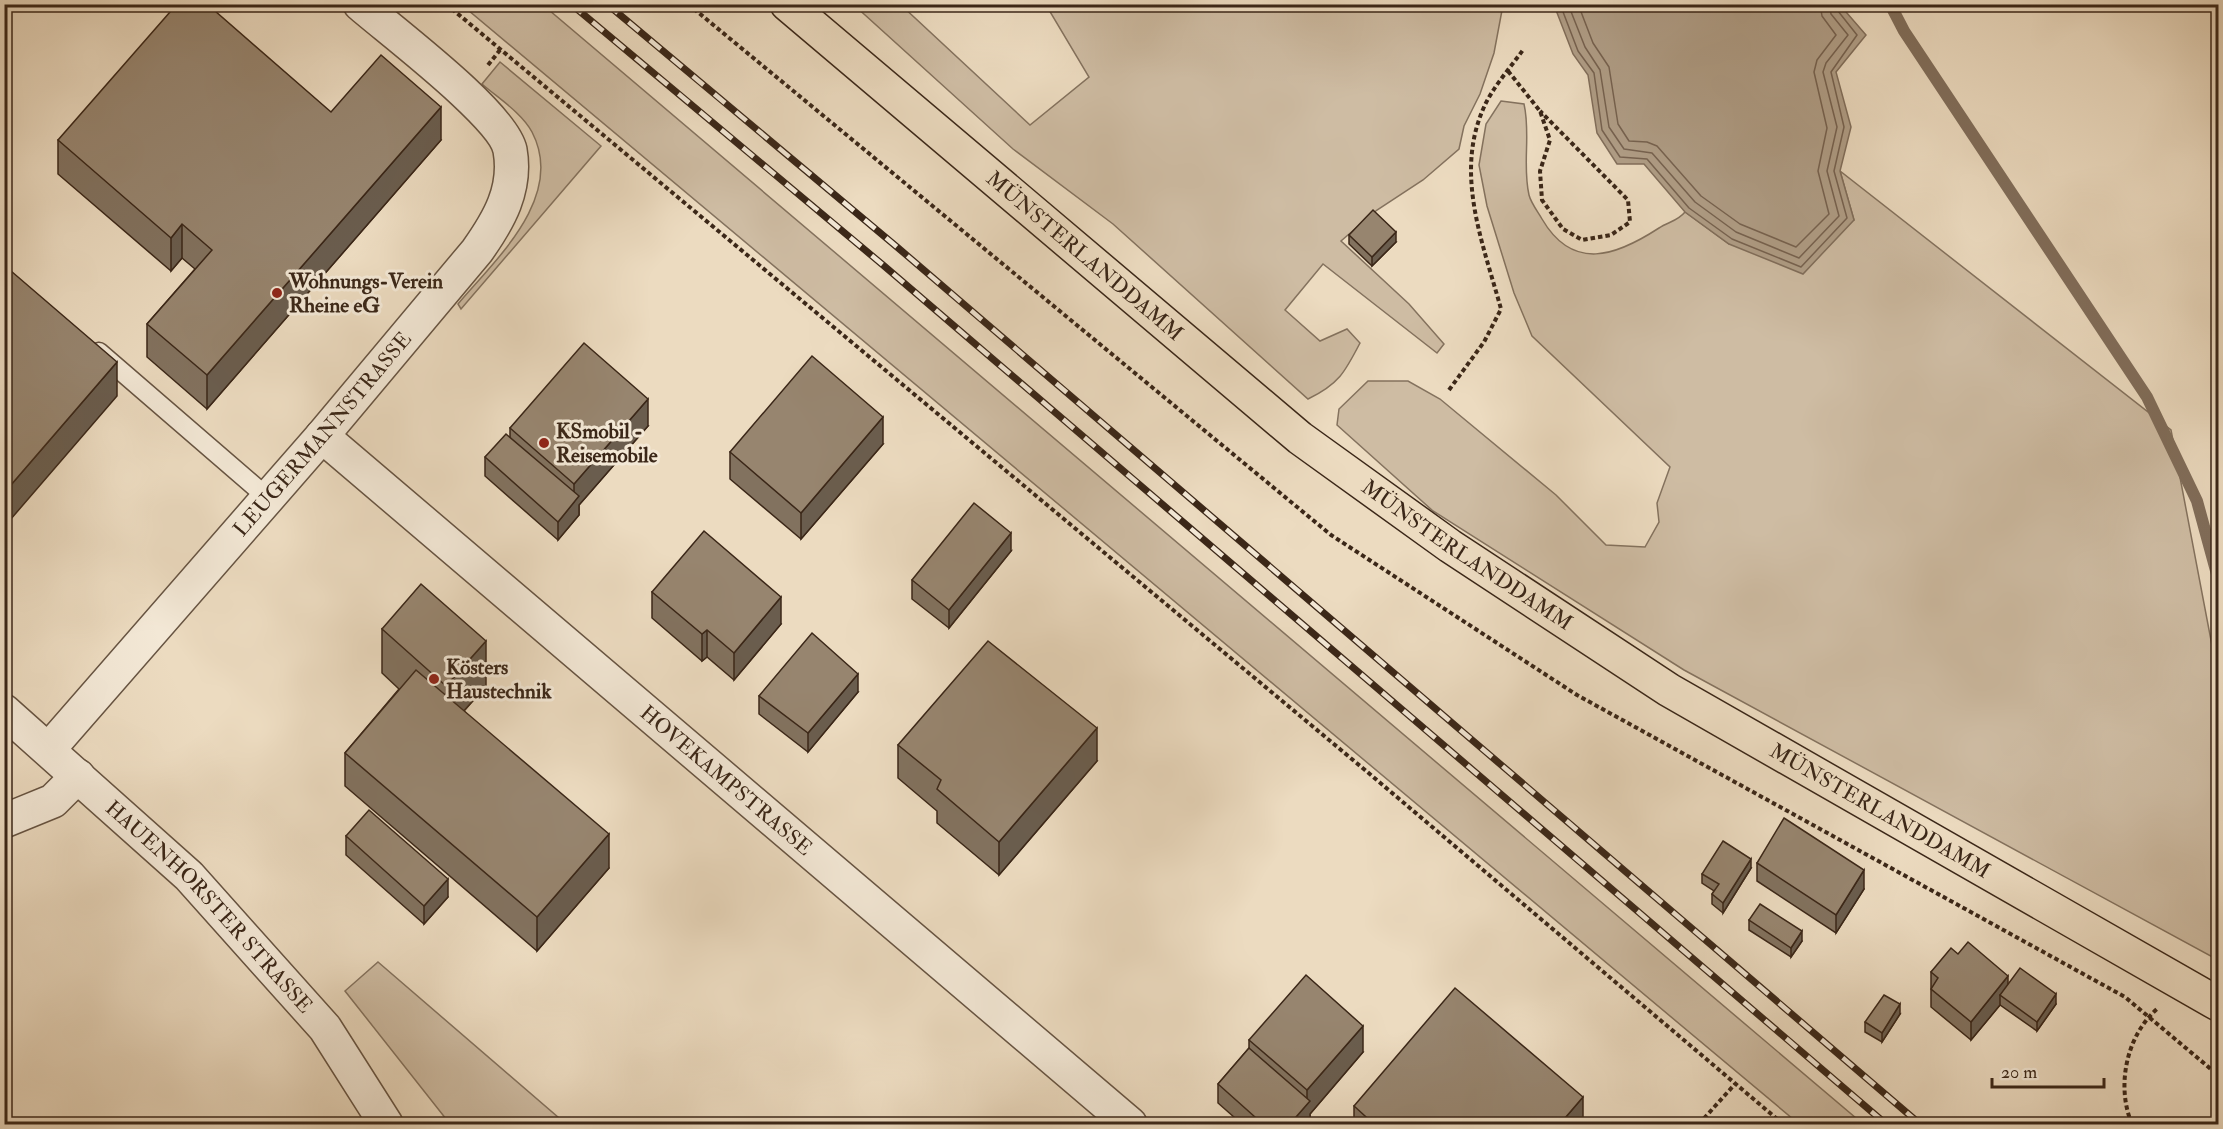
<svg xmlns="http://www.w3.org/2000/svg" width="2223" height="1129" font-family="'IM FELL Double Pica',serif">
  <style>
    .green { fill: #cebca3; stroke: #84725e; stroke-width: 1.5 }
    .water { fill: #b09e87; stroke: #816e5b; stroke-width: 1.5 }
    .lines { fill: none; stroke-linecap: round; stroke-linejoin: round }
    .shore { stroke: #766250; stroke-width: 1.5 }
    .stream { stroke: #816e5b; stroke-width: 12 }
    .service-casing { stroke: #675442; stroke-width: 21 }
    .minor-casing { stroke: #675442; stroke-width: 36 }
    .tertiary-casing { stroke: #675442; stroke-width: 36 }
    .primary-casing { stroke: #3b2718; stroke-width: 36 }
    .path { stroke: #3b2718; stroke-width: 4; stroke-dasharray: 4.5 3; stroke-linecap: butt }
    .service { stroke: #f3e8d6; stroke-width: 18 }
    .minor { stroke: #f3e8d6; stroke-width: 33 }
    .tertiary { stroke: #f3e8d6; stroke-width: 33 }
    .primary { stroke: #ecdbc0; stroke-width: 33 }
    .rail-casing { stroke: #3b2718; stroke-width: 7 }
    .rail { stroke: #f3e8d6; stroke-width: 4.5; stroke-dasharray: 14; stroke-linecap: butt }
    .wall { fill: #82725f; stroke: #3b2718; stroke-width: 1.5 }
    .shaded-wall { fill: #6a5d4e; stroke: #3b2718; stroke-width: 1.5 }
    .building { fill: #97856f; stroke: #3b2718; stroke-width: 1.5 }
    .poi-dot { fill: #8f2418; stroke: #f3e8d6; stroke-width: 2 }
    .labels { text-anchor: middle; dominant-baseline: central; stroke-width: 6; stroke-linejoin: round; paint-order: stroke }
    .street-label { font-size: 21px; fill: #3b2718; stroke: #f3e8d6 }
    .poi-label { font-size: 21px; font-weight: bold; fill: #3b2718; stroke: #f3e8d6; text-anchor: start }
  </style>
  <rect width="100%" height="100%" fill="#ecdbc0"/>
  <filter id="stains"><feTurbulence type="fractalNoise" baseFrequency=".00333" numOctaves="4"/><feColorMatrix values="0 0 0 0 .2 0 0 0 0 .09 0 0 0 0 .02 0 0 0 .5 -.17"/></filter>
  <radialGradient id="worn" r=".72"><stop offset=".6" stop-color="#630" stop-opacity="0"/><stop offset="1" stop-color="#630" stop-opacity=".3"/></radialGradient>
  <g class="green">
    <polygon points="462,5 543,5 1863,1124 1799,1124"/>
    <path d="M 854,5 L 901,5 L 1030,125 L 1089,77 L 1046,5 L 1503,5 L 1494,53 L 1480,94 L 1464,126 L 1459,149 L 1423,180 L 1377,210 L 1341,241 L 1409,304 L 1444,344 L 1437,353 L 1323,264 L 1285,310 L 1320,341 L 1347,329 L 1360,343 C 1345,372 1339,384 1308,399 L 1113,224 L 1013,149 Z"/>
    <path d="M 500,62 L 601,146 L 461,309 L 458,304 C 495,260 566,197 532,132 C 522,113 498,98 482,84 Z"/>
    <path d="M 1501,101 L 1524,104 C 1531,134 1522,165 1529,195 C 1531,203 1538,212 1542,219 C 1573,272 1616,256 1659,228 C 1668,222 1678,221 1685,212 L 1729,244 L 1854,220 L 1840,171 L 2171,430 L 2218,677 L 2218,960 L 1684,670 L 1433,511 L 1337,425 L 1339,409 L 1368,381 L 1408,381 L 1440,399 L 1556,495 L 1606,545 L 1645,547 L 1659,522 L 1657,503 L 1670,467 L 1532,336 L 1514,293 L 1487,206 L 1479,165 L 1486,124 Z"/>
    <polygon points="378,962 566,1124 450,1124 345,991"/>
  </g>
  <polygon class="water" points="1554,5 1840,5 1866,35 1836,72 1851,127 1840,171 1854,220 1803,274 1729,244 1685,212 1644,164 1617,164 1597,133 1588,75 1573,54"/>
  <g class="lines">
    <g class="shore">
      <polyline points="1560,4 1578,51 1594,73 1602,130 1620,157 1647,159 1689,208 1732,239 1801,267 1847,218 1834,171 1844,127 1831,72 1857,35 1838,11 1836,4"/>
      <polyline points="1568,4 1585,47 1600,70 1609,127 1624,149 1652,153 1695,202 1736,232 1799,258 1839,216 1827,171 1837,127 1823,72 1826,63 1848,35 1831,14 1829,4"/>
      <polyline points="1578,4 1593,43 1609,67 1618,124 1629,141 1647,142 1657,146 1701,196 1740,224 1796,247 1829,214 1818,171 1827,128 1814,72 1817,60 1836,35 1822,16 1820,4"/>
    </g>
    <polyline class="stream" points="1890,4 1904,31 2147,397 2197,501 2218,578"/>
    <g class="service-casing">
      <polyline id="service" points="99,352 268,498"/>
    </g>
    <g class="minor-casing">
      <g id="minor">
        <path id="s1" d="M 322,436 L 1130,1124"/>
        <path id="s2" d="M 49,749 L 322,436 L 477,251 C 499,220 517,189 510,150 C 503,115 391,31 360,4"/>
        <polyline points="4,821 53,801 78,776"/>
      </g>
    </g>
    <g class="tertiary-casing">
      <g id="tertiary">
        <path id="s3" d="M 4,711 L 189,876 L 325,1028 L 386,1124"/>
      </g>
    </g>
    <g class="primary-casing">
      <g id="primary">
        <path id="s4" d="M 787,4 L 1300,438 L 1450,546 L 1669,690 L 2218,1004"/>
      </g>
    </g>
    <g class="path">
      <polyline points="446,4 1365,770 1783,1124"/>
      <polyline points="688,4 1331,535 1577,695 2125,997 2218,1075"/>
      <polyline points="488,65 500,50"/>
      <polyline points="1508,71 1540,111 1550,140 1540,171 1542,200 1563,229 1582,240 1611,235 1630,222 1628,200 1540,111"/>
      <path d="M 1449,390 L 1484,342 L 1501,309 C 1483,243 1454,174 1484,107 C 1493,87 1510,68 1523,50"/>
      <polyline points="1699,1124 1735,1084"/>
      <path d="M 2132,1124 C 2116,1087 2126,1036 2157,1009"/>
    </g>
    <use href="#service" class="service"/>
    <use href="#minor" class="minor"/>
    <use href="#tertiary" class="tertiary"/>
    <use href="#primary" class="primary"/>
    <g class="rail-casing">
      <g id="rail">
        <polyline points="571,4 883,265 1886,1124"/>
        <polyline points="607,4 897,247 1920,1124"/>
      </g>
    </g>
    <use href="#rail" class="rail"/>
  </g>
  <g class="wall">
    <polygon points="331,112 441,140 207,409 147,357 147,324 195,269 182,258 171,271 58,174 58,140"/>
    <polygon points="1349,235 1396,242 1372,266 1349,244"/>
    <polygon points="648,426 579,505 579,515 558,540 485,476 485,457 510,437 510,428"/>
    <polygon points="883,444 801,539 730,479 730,452"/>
    <polygon points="1011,551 949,628 912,599 912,580"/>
    <polygon points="652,592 781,624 734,680 707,657 702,661 652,618"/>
    <polygon points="382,629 486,686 464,711 609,868 537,951 345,786 345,753 399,689 382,673"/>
    <polygon points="858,692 808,752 759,714 759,696"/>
    <polygon points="898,745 1097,761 999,875 937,823 937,811 898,778"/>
    <polygon points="346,836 448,897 424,924 346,855"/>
    <polygon points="1757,863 1864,889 1836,933 1757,881"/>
    <polygon points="1751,868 1723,913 1712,904 1712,894 1714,891 1702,883 1702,874"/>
    <polygon points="1749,920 1802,941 1791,957 1749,930"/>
    <polygon points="1958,954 2008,984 2056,1004 2037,1031 2000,1005 1971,1040 1931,1007 1931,972"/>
    <polygon points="1900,1014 1882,1042 1865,1032 1865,1022"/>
    <polygon points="1249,1040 1363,1052 1310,1114 1310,1119 1305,1125 1243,1125 1218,1103 1218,1084 1249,1048"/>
    <polygon points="1354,1106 1583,1125 1354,1125"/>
  </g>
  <g class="shaded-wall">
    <polygon points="441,107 441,140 207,409 207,375"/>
    <polygon points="182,224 182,258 171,271 171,238"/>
    <polygon points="1396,232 1396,242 1372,266 1372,257"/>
    <polygon points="117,362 117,396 4,527 4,493"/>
    <polygon points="648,399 648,426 579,505 579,515 558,540 558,522 574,502 574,484"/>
    <polygon points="883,417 883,444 801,539 801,513"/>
    <polygon points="1011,533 1011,551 949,628 949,610"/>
    <polygon points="781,597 781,624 734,680 734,653"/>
    <polygon points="707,630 707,657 702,661 702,634"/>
    <polygon points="486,641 486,686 446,731 446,686"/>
    <polygon points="858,674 858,692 808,752 808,733"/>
    <polygon points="1097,728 1097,761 999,875 999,842"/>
    <polygon points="609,834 609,868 537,951 537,917"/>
    <polygon points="1751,859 1751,868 1723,913 1723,903"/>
    <polygon points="1864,870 1864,889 1836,933 1836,915"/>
    <polygon points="448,879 448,897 424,924 424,906"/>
    <polygon points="6,892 6,911 4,912 4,893"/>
    <polygon points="1802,931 1802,941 1791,957 1791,948"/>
    <polygon points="2008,976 2008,995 2000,995 2000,1005 1971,1040 1971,1022"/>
    <polygon points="11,984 11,994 4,997 4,987"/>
    <polygon points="2056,994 2056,1004 2037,1031 2037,1022"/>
    <polygon points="1900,1004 1900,1014 1882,1042 1882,1033"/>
    <polygon points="1363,1026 1363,1052 1310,1114 1310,1119 1305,1125 1289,1125 1307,1104 1307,1090"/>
    <polygon points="1583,1097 1583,1125 1559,1125"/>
  </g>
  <g class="building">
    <polygon points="177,4 207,4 331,112 381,55 441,107 207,375 147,324 212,250 182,224 171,238 58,140"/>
    <polygon points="1373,210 1396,232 1372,257 1349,235"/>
    <polygon points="4,265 117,362 4,493"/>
    <polygon points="584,343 648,399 574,484 510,428"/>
    <polygon points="812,356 883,417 801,513 730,452"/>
    <polygon points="506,434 579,496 558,522 485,457"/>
    <polygon points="974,503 1011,533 949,610 912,580"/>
    <polygon points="704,531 781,597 734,653 707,630 702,634 652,592"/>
    <polygon points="421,584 486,641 446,686 382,629"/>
    <polygon points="812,633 858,674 808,733 759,696"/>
    <polygon points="988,641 1097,728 999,842 937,789 941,780 898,745"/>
    <polygon points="416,670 609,834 537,917 345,753"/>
    <polygon points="369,810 448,879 424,906 346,836"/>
    <polygon points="1784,818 1864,870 1836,915 1757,863"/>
    <polygon points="1723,841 1751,859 1723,903 1712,894 1719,884 1702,874"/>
    <polygon points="1760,904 1802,931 1791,948 1749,920"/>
    <polygon points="1968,942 2008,976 1971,1022 1931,989 1938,978 1931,972 1951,948 1958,954"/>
    <polygon points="2020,968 2056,994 2037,1022 2000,995"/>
    <polygon points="4,969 11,984 4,987"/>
    <polygon points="1306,975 1363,1026 1307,1090 1249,1040"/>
    <polygon points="1455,988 1583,1097 1559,1125 1375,1125 1354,1106"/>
    <polygon points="1884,995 1900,1004 1882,1033 1865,1022"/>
    <polygon points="1249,1048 1310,1101 1289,1125 1264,1125 1218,1084"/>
  </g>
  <g class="poi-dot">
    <circle cx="277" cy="293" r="6"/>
    <circle cx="544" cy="443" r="6"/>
    <circle cx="434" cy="679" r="6"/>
  </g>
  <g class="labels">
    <g class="street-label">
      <text stroke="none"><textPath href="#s4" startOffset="390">MÜNSTERLANDDAMM</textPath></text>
      <text stroke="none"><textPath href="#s2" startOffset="417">LEUGERMANNSTRASSE</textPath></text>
      <text stroke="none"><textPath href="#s4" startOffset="876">MÜNSTERLANDDAMM</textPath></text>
      <text stroke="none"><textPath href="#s1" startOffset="531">HOVEKAMPSTRASSE</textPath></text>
      <text stroke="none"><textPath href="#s4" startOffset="1362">MÜNSTERLANDDAMM</textPath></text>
      <text stroke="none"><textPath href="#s3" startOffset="284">HAUENHORSTER STRASSE</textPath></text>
    </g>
    <g class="poi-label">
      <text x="289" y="281">Wohnungs-Verein<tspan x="289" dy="24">Rheine eG</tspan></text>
      <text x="556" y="431">KSmobil -<tspan x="556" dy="24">Reisemobile</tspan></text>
      <text x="446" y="667">Kösters<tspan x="446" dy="24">Haustechnik</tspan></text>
    </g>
  </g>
  <rect width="2223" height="1129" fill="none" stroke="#ecdbc0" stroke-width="24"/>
  <rect x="6" y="6" width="2211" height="1117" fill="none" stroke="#3b2718" stroke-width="3"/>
  <rect x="12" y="12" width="2199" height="1105" fill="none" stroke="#3b2718" stroke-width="1.5"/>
  <path d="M1992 1078v9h112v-9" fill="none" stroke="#3b2718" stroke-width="3"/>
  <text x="2001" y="1078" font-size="18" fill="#3b2718" stroke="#f3e8d6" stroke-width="4.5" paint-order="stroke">20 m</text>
  <rect width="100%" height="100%" filter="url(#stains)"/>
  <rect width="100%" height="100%" fill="url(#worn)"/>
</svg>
